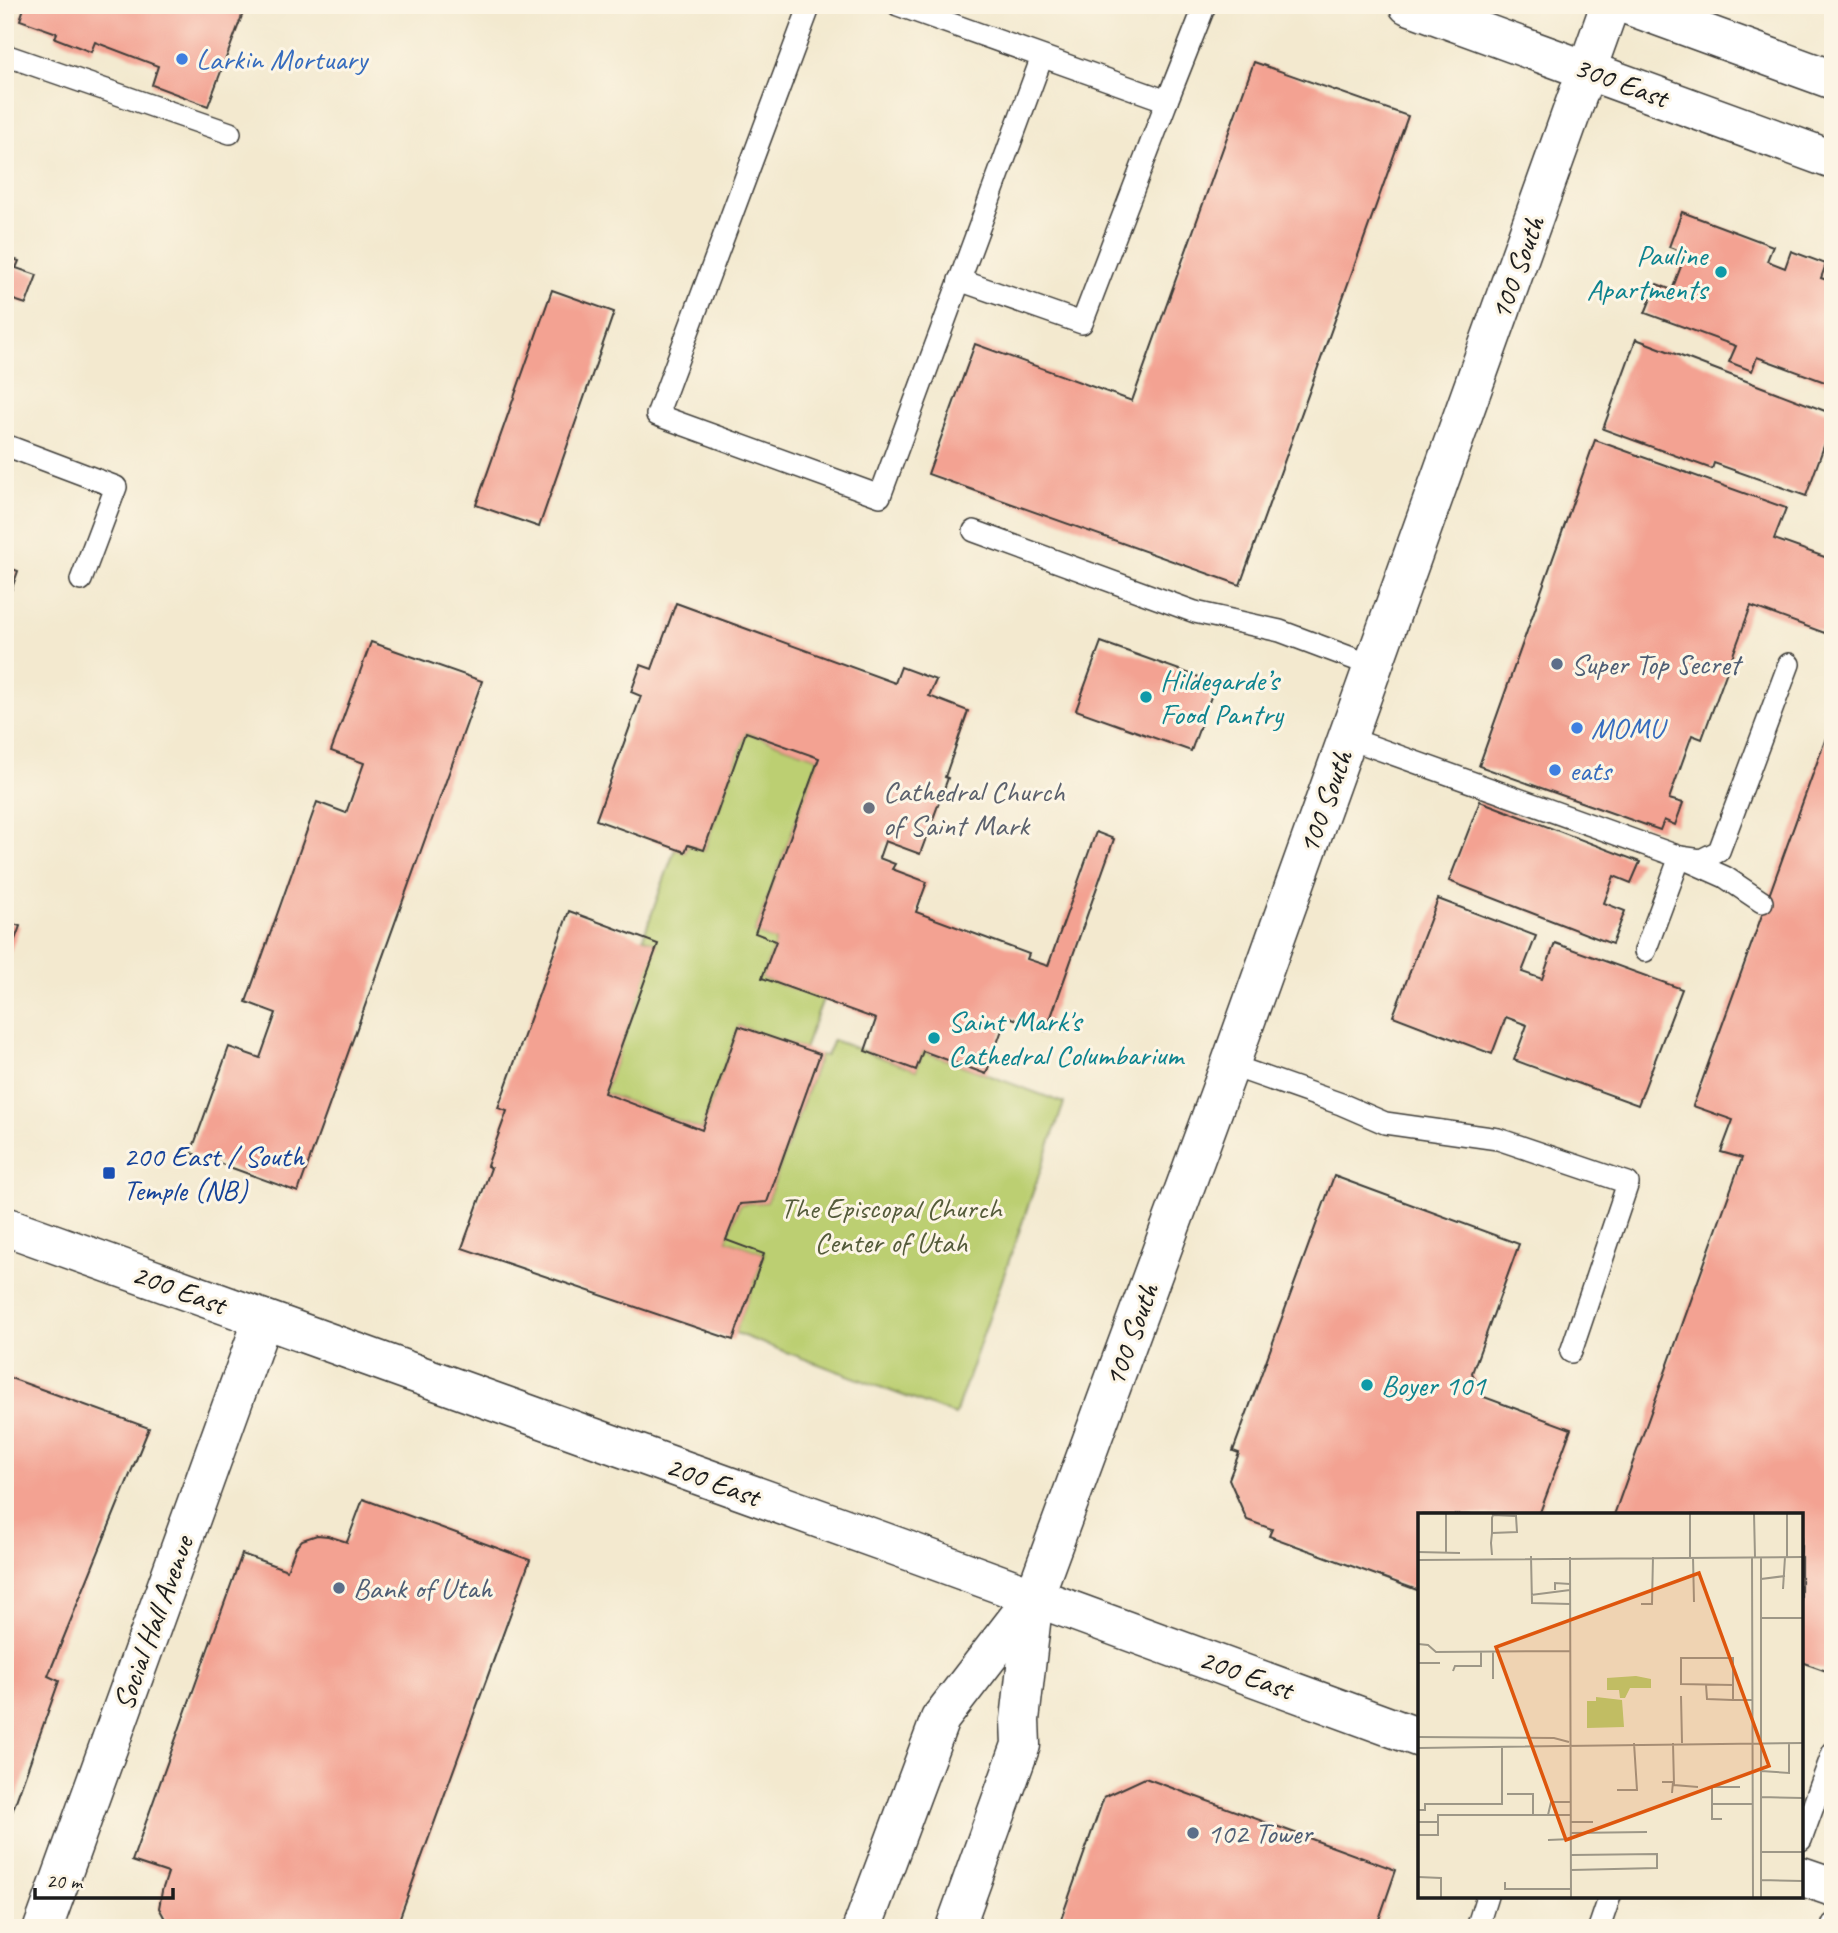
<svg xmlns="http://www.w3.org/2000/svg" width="1838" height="1933" font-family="Caveat,sans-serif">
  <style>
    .green { fill: #bccf72; stroke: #6c7647; stroke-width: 2 }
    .building { fill: #f3a292 }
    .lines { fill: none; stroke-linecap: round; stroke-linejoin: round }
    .service-casing { stroke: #3c3b37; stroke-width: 24 }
    .minor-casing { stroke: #3c3b37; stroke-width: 41 }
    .tertiary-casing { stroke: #3c3b37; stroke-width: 41 }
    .service { stroke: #fff; stroke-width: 21 }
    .minor { stroke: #fff; stroke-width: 38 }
    .tertiary { stroke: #fff; stroke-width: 38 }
    .shop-dot { fill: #3f7fe0; stroke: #fcf5e5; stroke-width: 2.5 }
    .culture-dot { fill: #0f9aa8; stroke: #fcf5e5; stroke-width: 2.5 }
    .service-dot { fill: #5c6f8a; stroke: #fcf5e5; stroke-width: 2.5 }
    .worship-dot { fill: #6b7280; stroke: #fcf5e5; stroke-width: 2.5 }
    .transit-dot { fill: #1a4fb4; stroke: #fcf5e5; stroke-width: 2.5 }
    .labels { text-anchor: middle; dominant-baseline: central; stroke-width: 6; stroke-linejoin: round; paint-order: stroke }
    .shop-label { font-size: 30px; fill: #366cbe; stroke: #fcf5e5; text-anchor: start }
    .street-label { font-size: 30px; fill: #1c1c1c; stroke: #fcf5e5 }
    .culture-label { font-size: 30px; fill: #0d838f; stroke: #fcf5e5; text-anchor: start }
    .service-label { font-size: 30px; fill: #4e5e75; stroke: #fcf5e5; text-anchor: start }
    .worship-label { font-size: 30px; fill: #5b616d; stroke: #fcf5e5; text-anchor: start }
    .transit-label { font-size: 30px; fill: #164399; stroke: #fcf5e5; text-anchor: start }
    .park-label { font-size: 30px; fill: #545b3a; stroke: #fcf5e5 }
    .inset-road { fill: none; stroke: #9d9787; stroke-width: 2 }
    .view { fill: #de560d; fill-opacity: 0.15; stroke: #de560d; stroke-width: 3.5 }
    .inset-edge { fill: none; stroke: #1c1c1c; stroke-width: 3.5 }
  </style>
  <rect width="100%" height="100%" fill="#fcf5e5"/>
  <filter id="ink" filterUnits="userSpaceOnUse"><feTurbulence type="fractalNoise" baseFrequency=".0143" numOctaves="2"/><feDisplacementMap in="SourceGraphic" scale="14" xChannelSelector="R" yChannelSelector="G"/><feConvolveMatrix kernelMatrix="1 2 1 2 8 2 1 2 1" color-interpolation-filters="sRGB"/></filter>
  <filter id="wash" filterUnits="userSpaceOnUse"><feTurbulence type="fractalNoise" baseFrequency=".00686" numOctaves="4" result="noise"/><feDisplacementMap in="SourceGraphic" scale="28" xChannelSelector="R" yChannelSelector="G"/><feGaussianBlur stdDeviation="1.57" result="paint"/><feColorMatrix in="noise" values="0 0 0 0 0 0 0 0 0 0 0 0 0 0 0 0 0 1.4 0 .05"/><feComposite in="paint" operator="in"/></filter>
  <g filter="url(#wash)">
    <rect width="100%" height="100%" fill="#f3e9cf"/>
    <g class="green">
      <polygon points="746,732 819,758 755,933 776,941 762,978 823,999 804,1049 739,1026 702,1130 604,1093 657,944 643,938 675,849 685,852 688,845 704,850"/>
      <polygon points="833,1040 916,1070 923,1051 1064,1103 955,1415 735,1333 764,1254 726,1240 740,1204 767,1202 820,1055 826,1056"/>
    </g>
    <g id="blocks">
      <g class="building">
        <polygon points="25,5 246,5 208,106 152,85 158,66 95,42 91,52 55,38 57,33 20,20"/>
        <polygon points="1254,62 1408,116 1240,585 928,474 975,344 1132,401"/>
        <polygon points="1682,212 1773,246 1767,261 1785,268 1791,251 1826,264 1821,278 1833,282 1833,385 1757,357 1752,371 1729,362 1736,346 1645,313 1657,284 1672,290 1686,253 1669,247"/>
        <polygon points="5,256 19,261 16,268 37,275 26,304 14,300 6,323"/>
        <polygon points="552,290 614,312 539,527 476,505"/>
        <polygon points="1636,339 1833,414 1833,421 1806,496 1714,463 1712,469 1603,429"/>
        <polygon points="1595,440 1786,508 1774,539 1833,560 1833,636 1751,606 1702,739 1692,735 1669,799 1683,803 1675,825 1664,820 1660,830 1479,766"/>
        <polygon points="5,566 18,571 6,605 5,605"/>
        <polygon points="676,603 895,683 901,667 936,680 929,696 968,711 945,777 948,778 920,854 885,841 879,858 895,864 892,869 927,882 916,912 1029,954 1027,959 1048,966 1096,832 1114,839 1046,1031 1007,1016 986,1074 923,1051 916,1070 865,1051 876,1019 762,978 776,941 755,933 819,758 746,732 704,850 688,845 685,852 596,820 641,696 631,692 641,665 652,669"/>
        <polygon points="371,642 482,681 298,1192 191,1153 229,1047 260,1058 276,1013 246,1002 317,802 346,813 364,763 331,751"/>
        <polygon points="1101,642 1216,683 1191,751 1076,710"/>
        <polygon points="1832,721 1833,1660 1829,1672 1801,1662 1801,1515 1614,1515 1742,1158 1721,1152 1733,1120 1693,1106"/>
        <polygon points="1480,801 1640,862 1631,883 1614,876 1604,903 1625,911 1612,944 1449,881"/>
        <polygon points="1438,899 1536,936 1522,972 1542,979 1555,943 1682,989 1638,1105 1514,1060 1527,1025 1506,1017 1492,1054 1393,1016"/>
        <polygon points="569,911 658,944 604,1093 702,1130 739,1026 820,1054 767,1202 740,1204 726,1240 764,1254 733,1340 462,1248 491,1168 487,1166 507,1111 498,1108"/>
        <polygon points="5,921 20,926 6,964 5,964"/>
        <polygon points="1334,1176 1519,1244 1472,1373 1484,1397 1571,1429 1539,1515 1420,1515 1420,1591 1269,1536 1272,1529 1247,1520 1229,1479 1239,1453 1233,1451"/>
        <polygon points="5,1376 149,1428 48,1676 59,1681 6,1829"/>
        <polygon points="363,1499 530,1560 396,1928 170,1928 159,1908 162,1891 168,1873 132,1861 242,1554 287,1570 296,1547 302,1540 317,1535 328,1536 347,1542"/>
        <polygon points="1145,1778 1396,1870 1376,1928 1058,1928 1104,1797"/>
      </g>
    </g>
  </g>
  <g filter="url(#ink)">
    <use href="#blocks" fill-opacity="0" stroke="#3c3b37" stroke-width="2"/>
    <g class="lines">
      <g class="service-casing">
        <g id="service">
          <polyline points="810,5 657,415 880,496 1042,57"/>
          <polyline points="898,5 1167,101 1205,5"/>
          <polyline points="5,55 230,133"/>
          <polyline points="959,280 1082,323 1167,101"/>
          <polyline points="5,445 116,487 81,580"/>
          <polyline points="974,531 1195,612 1280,631 1373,666"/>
          <polyline points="1348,738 1680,857 1701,860 1719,851 1789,664"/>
          <polyline points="1645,951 1680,857 1725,877 1762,902"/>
          <polyline points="1230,1065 1341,1104 1385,1123 1498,1139 1628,1183 1571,1352"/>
          <polyline points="1801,1840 1833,1752"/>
          <polyline points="1477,1928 1487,1896"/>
          <polyline points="1599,1928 1610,1896"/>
          <polyline points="1832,1928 1833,1924"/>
        </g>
      </g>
      <g class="minor-casing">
        <g id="minor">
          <polyline points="1408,5 1833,160"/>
          <polyline points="1627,5 1833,80"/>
          <polyline points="43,1928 263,1319"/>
        </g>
      </g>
      <g class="tertiary-casing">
        <g id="tertiary">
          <polyline points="5,1226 901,1548 1420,1738"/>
          <polyline points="1801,1876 1833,1887"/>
          <polyline points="862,1928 940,1719 1034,1597"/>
          <polyline points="955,1928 1021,1745 1020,1720 1034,1597 1230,1065 1610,5"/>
        </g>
      </g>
      <use href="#service" class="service"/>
      <use href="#minor" class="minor"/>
      <use href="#tertiary" class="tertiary"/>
    </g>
  </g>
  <g class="shop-dot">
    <circle cx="182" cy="59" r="7"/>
    <circle cx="1577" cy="728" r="7"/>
    <circle cx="1555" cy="770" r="7"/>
  </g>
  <g class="culture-dot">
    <circle cx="1721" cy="272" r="7"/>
    <circle cx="1146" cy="697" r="7"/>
    <circle cx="934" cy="1038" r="7"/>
    <circle cx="1367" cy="1385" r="7"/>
  </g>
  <g class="service-dot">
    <circle cx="1557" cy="664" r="7"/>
    <circle cx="339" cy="1588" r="7"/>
    <circle cx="1193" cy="1833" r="7"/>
  </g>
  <circle class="worship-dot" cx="869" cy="808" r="7"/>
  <rect class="transit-dot" x="102" y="1166" width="14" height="14" rx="3.5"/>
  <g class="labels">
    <g class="shop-label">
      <text x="196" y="59">Larkin Mortuary</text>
      <text x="1591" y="728">MOMU</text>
      <text x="1569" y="770">eats</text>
    </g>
    <g class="street-label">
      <text transform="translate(1621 82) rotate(20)">300 East</text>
      <text transform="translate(1517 268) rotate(-70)">100 South</text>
      <text transform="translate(1325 802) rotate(-70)">100 South</text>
      <text transform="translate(179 1289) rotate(20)">200 East</text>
      <text transform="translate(1131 1335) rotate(-70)">100 South</text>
      <text transform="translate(713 1481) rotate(20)">200 East</text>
      <text transform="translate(153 1623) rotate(-70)">Social Hall Avenue</text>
      <text transform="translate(1246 1674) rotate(20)">200 East</text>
    </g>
    <g class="culture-label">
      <text x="1707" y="255" text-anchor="end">Pauline<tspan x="1707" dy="34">Apartments</tspan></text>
      <text x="1160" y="680">Hildegarde’s<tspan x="1160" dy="34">Food Pantry</tspan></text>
      <text x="948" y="1021">Saint Mark's<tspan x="948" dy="34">Cathedral Columbarium</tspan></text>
      <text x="1381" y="1385">Boyer 101</text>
    </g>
    <g class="service-label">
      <text x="1571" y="664">Super Top Secret</text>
      <text x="353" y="1588">Bank of Utah</text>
      <text x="1207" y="1833">102 Tower</text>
    </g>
    <g class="worship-label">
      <text x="883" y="791">Cathedral Church<tspan x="883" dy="34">of Saint Mark</tspan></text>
    </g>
    <g class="transit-label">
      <text x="123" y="1156">200 East / South<tspan x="123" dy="34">Temple (NB)</tspan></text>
    </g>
    <g class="park-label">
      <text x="891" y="1208">The Episcopal Church<tspan x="891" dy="34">Center of Utah</tspan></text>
    </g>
  </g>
  <g transform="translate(1418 1513)">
    <rect width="385" height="385" fill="#f3e9cf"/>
    <path d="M 218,163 L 233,166 L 233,175 L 212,175 L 207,185 L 202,185 L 201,177 L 189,177 L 189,165 ZM 178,184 L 204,187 L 206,214 L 169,215 L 169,188 L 178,188 Z" fill="#bccf72"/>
    <path class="inset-road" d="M 272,0 L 272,44M 336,0 L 337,44M 369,0 L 369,44M 0,39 L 42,40M 28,40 L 28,0M 74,42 L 73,30 L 74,20 L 74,5 L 75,2 L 98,3 L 99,19 L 74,20M 113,43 L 114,90 L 152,91M 152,44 L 153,385M 275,44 L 276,89M 334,44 L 335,385M 0,47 L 385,44M 343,66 L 367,63M 365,76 L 367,44M 137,77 L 137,70 L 152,71M 113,82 L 152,77M 223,91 L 234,91 L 235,44M 343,105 L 385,105M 0,131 L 10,132 L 18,139 L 152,138M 75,138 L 75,166M 0,150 L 22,150M 35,158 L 37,153 L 63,153 L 63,138M 288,172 L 289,186 L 315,187M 315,172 L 263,171 L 263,145 L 315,145 L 315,187 L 334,187M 263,183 L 264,230M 0,224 L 136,225 L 151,229M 255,230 L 256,272 L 280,274M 0,235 L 385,230M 343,258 L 371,260 L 371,230M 244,269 L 255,269 L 254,280M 199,277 L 219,277 L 216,230M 89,281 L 115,281 L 115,302M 343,284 L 385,285M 294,291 L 294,274 L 322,274M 0,297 L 7,297 L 7,291 L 84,291 L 84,234M 130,302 L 133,289 L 153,289M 304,306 L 294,306 L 294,291 L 334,291M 0,309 L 20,309 L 20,322 L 0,322M 20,309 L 20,302 L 153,302M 153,309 L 175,309M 153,320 L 229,319M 130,327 L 153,326M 343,339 L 385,339M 153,342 L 239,341 L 239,355 L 153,357M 0,364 L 23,365 L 23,385M 343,367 L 385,368M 87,369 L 87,376 L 153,376M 343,385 L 343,44"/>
    <path class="view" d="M 281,60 L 351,253 L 148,327 L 78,134 Z"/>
    <rect width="385" height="385" class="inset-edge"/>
  </g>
  <rect width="1838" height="1933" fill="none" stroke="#fcf5e5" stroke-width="28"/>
  <path d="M35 1888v10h138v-10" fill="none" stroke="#1c1c1c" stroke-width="3.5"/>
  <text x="46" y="1888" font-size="21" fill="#1c1c1c" stroke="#fcf5e5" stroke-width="5" paint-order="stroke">20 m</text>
</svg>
